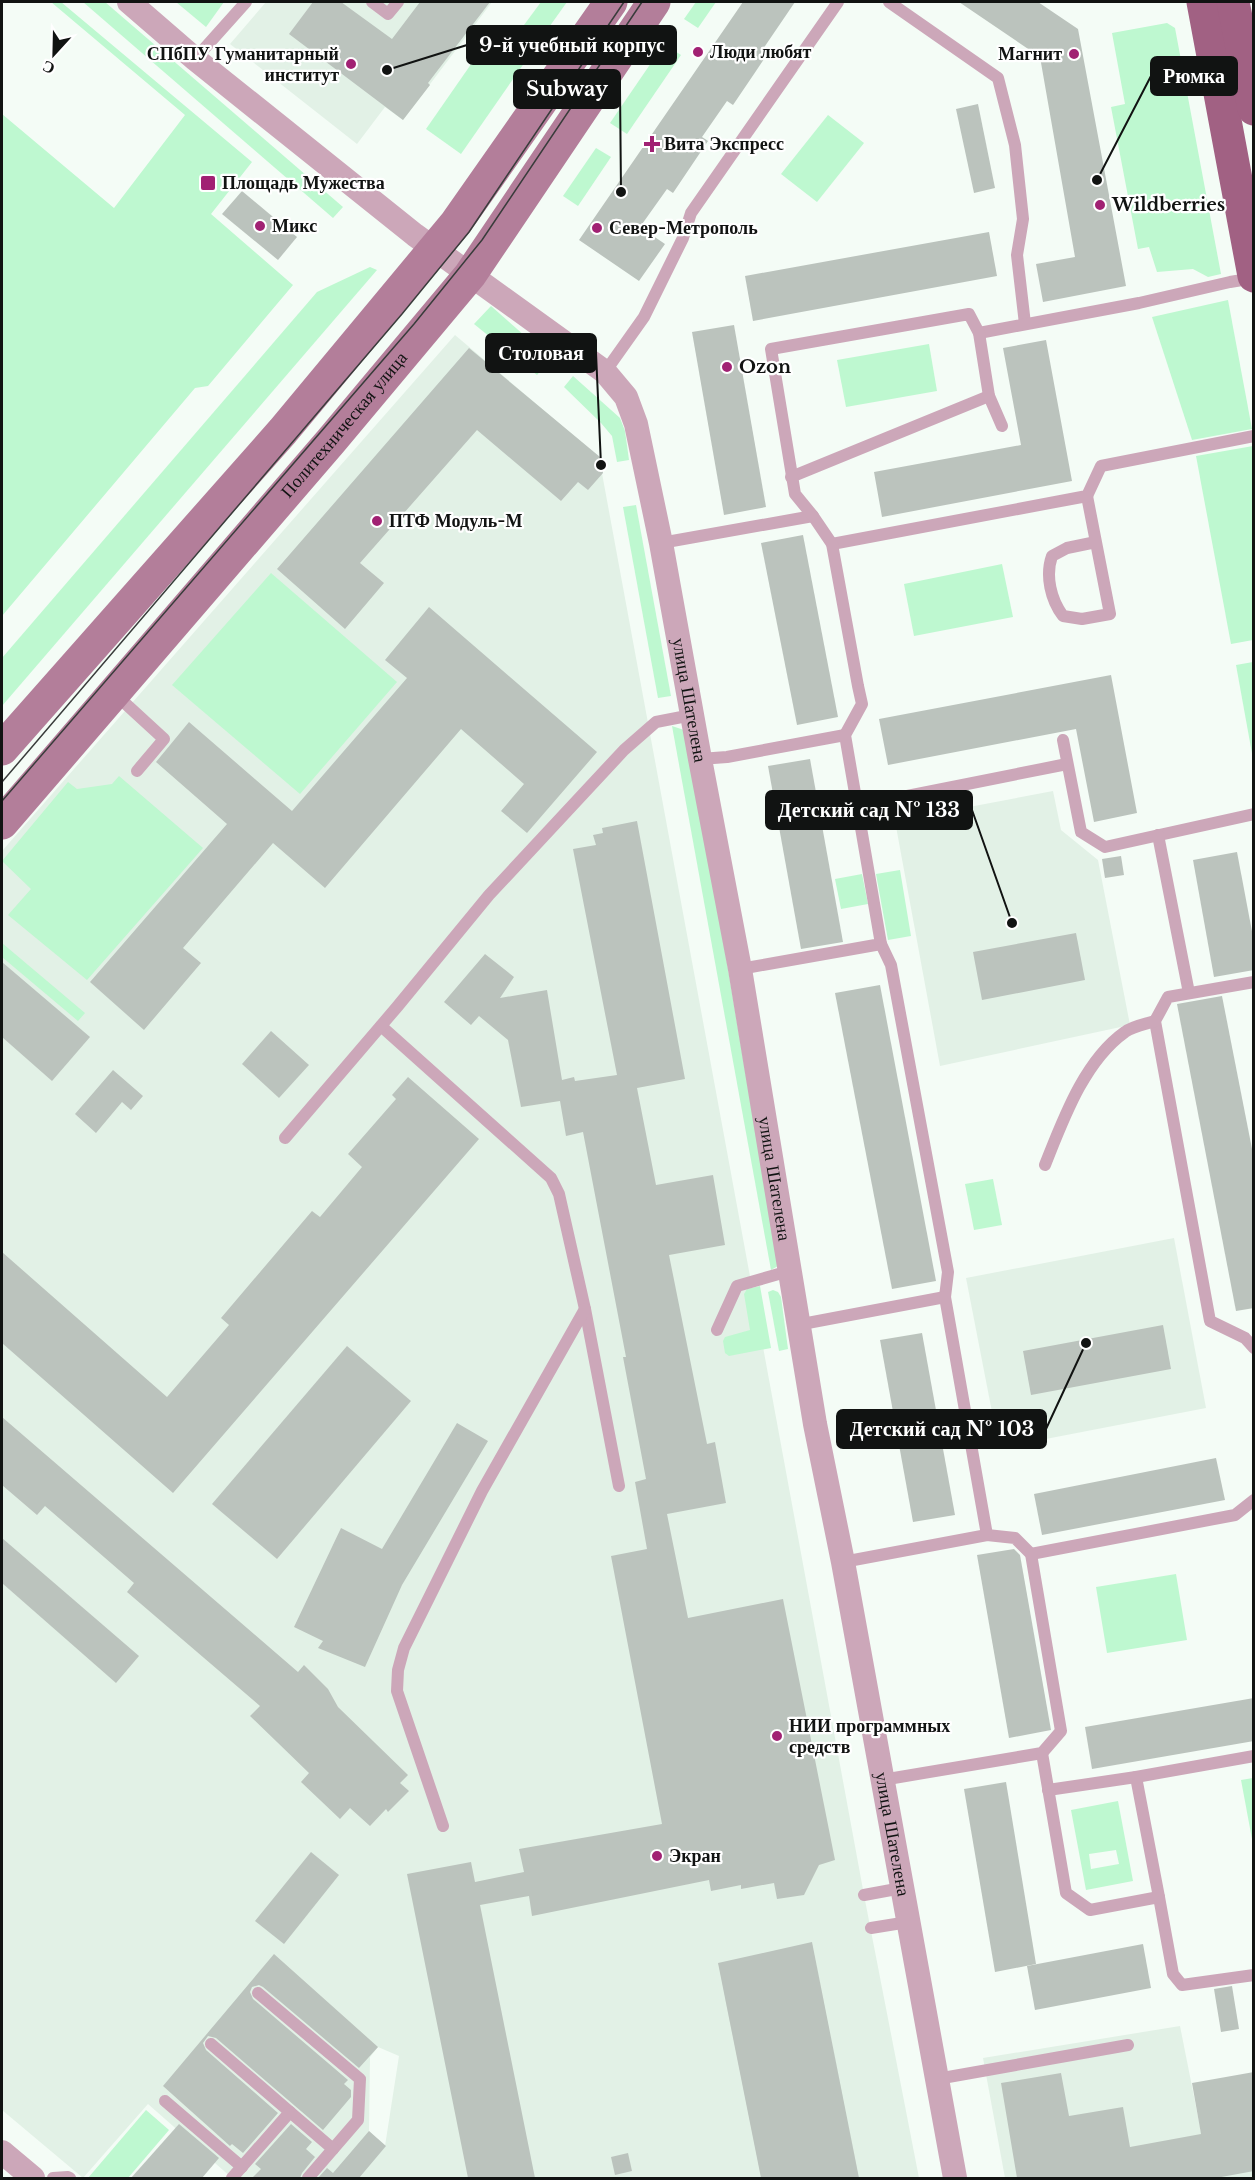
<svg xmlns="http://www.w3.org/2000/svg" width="1255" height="2180" font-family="'Libre Baskerville',serif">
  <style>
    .built { fill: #e2f1e6; fill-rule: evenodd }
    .green { fill: #bef8d0; fill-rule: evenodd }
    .building { fill: #bbc3bd }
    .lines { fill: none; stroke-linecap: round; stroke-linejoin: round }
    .service { stroke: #cca7b9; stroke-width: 12 }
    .minor { stroke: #cca7b9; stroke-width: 24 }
    .secondary { stroke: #b37e9a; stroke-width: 33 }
    .primary { stroke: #a16183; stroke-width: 33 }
    .tram { stroke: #393c3b; stroke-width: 1.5 }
    .poi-dot { fill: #a12173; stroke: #fff; stroke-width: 2 }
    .labels { text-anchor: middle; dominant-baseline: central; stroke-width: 4.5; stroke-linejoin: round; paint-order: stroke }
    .poi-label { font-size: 18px; font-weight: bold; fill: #111312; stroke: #fff; text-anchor: start }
    .street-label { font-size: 18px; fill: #111312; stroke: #fff }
    .leader { fill: none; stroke: #111312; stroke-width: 2 }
    .callout-dot { fill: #111312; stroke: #fff; stroke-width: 2 }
    .callout { fill: #111312; stroke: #111312; stroke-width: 2 }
    .callout-label { font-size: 20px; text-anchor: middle; font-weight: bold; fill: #fff }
  </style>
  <rect width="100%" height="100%" fill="#f4fcf6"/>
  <g class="built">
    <polygon points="266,2 492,2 403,120 385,107 357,144 230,44"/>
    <path d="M 455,335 L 599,457 L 864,1895 L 919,2178 L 232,2178 L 148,2104 L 83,2178 L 2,2110 L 2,851 ZM 378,2047 L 399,2056 L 385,2146 L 369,2131 L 370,2057 Z"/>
    <polygon points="1053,791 1061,830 1098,860 1130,1025 940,1066 895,821"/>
    <polygon points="1174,1238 1206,1408 999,1448 966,1278"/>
    <polygon points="1180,2026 1205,2152 1253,2143 1253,2178 1005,2178 983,2058"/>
  </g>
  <g class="green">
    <polygon points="51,2 61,2 252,162 211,214 293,285 208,386 195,388 2,616 2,114 114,208 185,115"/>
    <polygon points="83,2 105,2 343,207 333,218"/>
    <polygon points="176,2 224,2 206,27"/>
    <polygon points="541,2 567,2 542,37 524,25"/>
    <polygon points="696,2 716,2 698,28 684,19"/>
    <polygon points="1167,23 1175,28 1221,274 1208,277 1193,269 1157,272 1149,247 1138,249 1111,107 1125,104 1112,33"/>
    <polygon points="492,34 527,59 461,154 426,129"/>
    <polygon points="664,44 681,55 627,134 610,123"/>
    <polygon points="828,115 864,143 817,202 781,174"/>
    <polygon points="596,148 611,157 578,206 563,196"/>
    <polygon points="370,267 377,270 2,706 2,658 317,292"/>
    <polygon points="1228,300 1252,429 1192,440 1152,317"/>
    <polygon points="491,306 551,359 537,375 474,324"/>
    <polygon points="929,344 937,391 846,407 837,360"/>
    <polygon points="573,376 620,418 625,431 629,460 617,462 612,436 601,423 564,387"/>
    <polygon points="1253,446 1253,640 1231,644 1196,456"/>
    <polygon points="636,505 671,696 658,698 623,507"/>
    <polygon points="1002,564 1013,617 914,636 904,584"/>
    <polygon points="271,573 397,682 300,794 172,685"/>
    <polygon points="1253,662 1254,662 1253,759 1236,665"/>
    <polygon points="672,726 684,730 689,737 778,1266 771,1270"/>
    <polygon points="119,776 203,848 87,980 8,915 31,889 2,861 68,782 77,789 112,784"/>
    <polygon points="900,870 911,936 888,940 876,874"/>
    <polygon points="862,874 868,904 841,909 835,879"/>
    <polygon points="2,943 85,1013 78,1021 2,957"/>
    <polygon points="993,1179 1002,1225 974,1230 965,1184"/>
    <polygon points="760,1286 771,1348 729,1356 725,1353 723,1341 725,1337 750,1330 744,1294 747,1289"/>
    <polygon points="773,1290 778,1292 781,1297 788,1349 779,1351 768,1292"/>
    <polygon points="1176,1574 1187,1640 1107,1653 1096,1587"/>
    <polygon points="1253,1778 1254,1839 1252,1839 1241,1780"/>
    <path d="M 1118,1801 L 1133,1881 L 1086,1890 L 1071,1810 ZM 1116,1850 L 1119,1864 L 1091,1869 L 1089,1854 Z"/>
    <polygon points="146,2110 169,2130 128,2178 88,2178"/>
  </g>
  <g class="building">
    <polygon points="313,2 341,2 392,39 420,2 490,2 428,83 430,85 403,120 289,34"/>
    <polygon points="743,2 795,2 761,52 766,56 754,74 733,105 727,101 702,137 708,141 673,193 667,189 640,227 665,244 639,281 579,240"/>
    <polygon points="959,2 1038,2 1078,29 1126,286 1043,302 1036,264 1075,257 1040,57"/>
    <polygon points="978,104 995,188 974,193 956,109"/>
    <polygon points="242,191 297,237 278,260 222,214"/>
    <polygon points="989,232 997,276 753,321 745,276"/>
    <polygon points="734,325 766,507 724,515 692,332"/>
    <polygon points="1046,340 1072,481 882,517 874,472 1021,445 1003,348"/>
    <polygon points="469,348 600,457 603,473 588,490 578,482 561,501 477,430 360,563 384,583 345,629 277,569"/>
    <polygon points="803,535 838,717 797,725 761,543"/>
    <polygon points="429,607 597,752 527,833 501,811 524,784 461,729 325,888 273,843 183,948 201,963 144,1030 90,982 227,824 156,762 189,722 292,811 407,678 385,660"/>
    <polygon points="1111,675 1137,813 1094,822 1076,729 888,765 879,719"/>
    <polygon points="810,759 843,942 801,949 768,766"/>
    <polygon points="637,821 685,1079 637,1088 656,1185 713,1175 725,1245 669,1255 707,1444 715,1442 726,1503 667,1514 688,1618 783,1599 835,1860 819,1865 804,1895 777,1899 774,1883 741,1889 741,1885 711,1891 709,1880 532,1916 529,1896 480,1905 535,2178 468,2178 407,1874 471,1862 475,1882 524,1872 519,1849 662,1824 611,1556 647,1549 635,1482 646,1479 623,1357 626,1357 583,1132 566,1136 560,1101 521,1107 508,1040 479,1016 471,1025 444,1002 485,954 514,977 500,998 547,990 562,1080 574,1077 575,1081 617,1075 573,849 596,845 593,835 603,833 602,828"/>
    <polygon points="1237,852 1254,942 1254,970 1214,977 1193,860"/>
    <polygon points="1121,856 1124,875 1105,878 1102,859"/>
    <polygon points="1076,933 1085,980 982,1000 973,952"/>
    <polygon points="2,962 90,1037 52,1081 2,1037"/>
    <polygon points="880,985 936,1281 892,1289 835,993"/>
    <polygon points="1222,996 1254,1159 1254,1308 1236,1311 1177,1004"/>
    <polygon points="271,1031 309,1065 279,1098 242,1064"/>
    <polygon points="113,1070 143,1096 131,1110 122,1102 96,1133 75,1114"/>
    <polygon points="408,1077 479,1139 173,1493 2,1343 2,1252 167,1397 229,1325 221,1318 312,1211 320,1217 362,1167 348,1154 396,1099 392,1095"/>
    <polygon points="1163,1325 1171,1369 1031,1395 1023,1351"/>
    <polygon points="922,1333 955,1515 913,1522 880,1340"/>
    <polygon points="347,1346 411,1401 277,1559 212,1504"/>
    <polygon points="2,1417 298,1672 304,1665 328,1689 338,1707 408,1775 400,1783 409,1791 388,1812 386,1809 370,1826 350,1808 340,1819 301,1782 309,1773 250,1716 260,1706 127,1592 134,1583 45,1506 37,1515 2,1485"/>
    <polygon points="457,1423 488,1441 402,1585 365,1667 318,1648 323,1641 294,1627 341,1528 382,1549"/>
    <polygon points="1216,1458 1225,1500 1042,1535 1034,1494"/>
    <polygon points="2,1538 139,1656 116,1683 2,1583"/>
    <polygon points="1014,1549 1020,1555 1051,1730 1009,1738 977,1555"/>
    <polygon points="1254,1698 1254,1741 1092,1769 1085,1727"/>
    <polygon points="1006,1782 1036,1964 995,1972 964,1789"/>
    <polygon points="311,1852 339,1875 284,1944 255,1921"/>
    <polygon points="812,1942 859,2178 761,2178 718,1963"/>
    <polygon points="1143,1944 1151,1988 1035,2010 1027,1966"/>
    <polygon points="274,1954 378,2047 359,2068 263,1987 259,1985 252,1987 250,1992 253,1999 348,2080 344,2084 351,2090 351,2097 323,2130 216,2038 208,2036 203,2043 206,2050 278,2113 243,2153 232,2144 230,2146 163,2086"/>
    <polygon points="1232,1986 1239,2029 1221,2032 1214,1989"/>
    <polygon points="1254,2072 1254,2171 1216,2178 1017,2178 1001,2083 1061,2073 1069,2116 1123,2107 1130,2147 1201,2134 1192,2083"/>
    <polygon points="179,2124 219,2158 202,2178 131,2178"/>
    <polygon points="291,2124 312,2142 306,2149 315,2157 302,2173 300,2178 252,2178 261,2169 255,2164"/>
    <polygon points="369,2131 386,2146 359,2178 318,2178 327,2168 333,2173"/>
    <polygon points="628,2153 632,2171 615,2175 611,2157"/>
  </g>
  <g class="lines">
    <g class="service">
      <polyline points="372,2 388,14 398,2"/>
      <polyline points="889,2 998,78 1015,145 1023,219 1017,255 1025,324"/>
      <polyline points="195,59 246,2"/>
      <polyline points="979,333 1139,303 1230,282 1254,278"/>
      <polyline points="605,372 644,317 683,238 691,213 838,2"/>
      <polyline points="791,477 989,396"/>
      <path d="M 1087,496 L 1110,614 L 1082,619 L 1063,616 C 1051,600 1045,576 1052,556 L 1067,548 L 1096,542"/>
      <polyline points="661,543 813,516"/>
      <polyline points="832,544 1087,496 1101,466 1254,436"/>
      <polyline points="115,694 164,739 137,771"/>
      <polyline points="1063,740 1081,832 1105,847 1254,814"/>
      <polyline points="700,759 727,757 845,735"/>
      <polyline points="857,806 1067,764"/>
      <polyline points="1158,835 1189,993"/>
      <polyline points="881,944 891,965 948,1272 945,1297"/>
      <polyline points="740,969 881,944 845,735 862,704 858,686 832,544 813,516 795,494 771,349 969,314 979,333 989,396 1002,426"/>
      <polyline points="1254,982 1168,997 1155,1021 1210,1321 1245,1338 1254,1348"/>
      <polyline points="381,1026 551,1178 559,1194 585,1309 619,1486"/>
      <polyline points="285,1138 397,1007 489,895 624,750 656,722 692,715"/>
      <path d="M 1045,1165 C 1063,1120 1084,1061 1125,1032 C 1133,1026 1146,1024 1155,1021"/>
      <polyline points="797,1325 945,1297 987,1535 1015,1538 1031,1554 1061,1731 1042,1753 882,1780"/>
      <polyline points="717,1330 737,1286 789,1271"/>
      <polyline points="1031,1554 1235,1515 1254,1500"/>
      <polyline points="843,1562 987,1535"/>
      <polyline points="1042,1753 1066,1893 1090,1910 1159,1897 1173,1974 1182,1985 1254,1975"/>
      <polyline points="1136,1777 1159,1897"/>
      <polyline points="1048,1790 1136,1777 1254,1756"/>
      <polyline points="443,1826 397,1691 398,1670 404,1648 482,1491 585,1309"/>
      <polyline points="864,1895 902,1888"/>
      <polyline points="871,1928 908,1922"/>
      <polyline points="258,1993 360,2079 358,2120 333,2149"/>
      <polyline points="211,2044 290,2112"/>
      <polyline points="937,2079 1128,2045"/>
      <polyline points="165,2101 242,2167"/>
      <polyline points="53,2178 68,2177 70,2178"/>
      <polyline points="232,2178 290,2112 333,2149 308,2178"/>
    </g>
    <g class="minor">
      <path id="s1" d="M 129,2 L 195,59 L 415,235 L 605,372 L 626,397 L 636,424 L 661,543 L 700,759 L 740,969 L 815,1424 L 843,1562 L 955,2178"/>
      <polyline points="2,2152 33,2178"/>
    </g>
    <g class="secondary">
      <polyline points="2,749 283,431 456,223 611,2"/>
      <path id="s2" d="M 2,823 L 331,441 L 470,275 L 654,2"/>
    </g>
    <g class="primary">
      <polyline points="1203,2 1254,276"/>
      <polyline points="1233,2 1254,109"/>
    </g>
    <g class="tram">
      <polyline points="2,782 402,314 469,232 624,2"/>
      <polyline points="2,801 414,324 482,240 642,2"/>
    </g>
  </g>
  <g class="poi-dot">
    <circle cx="698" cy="52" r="6"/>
    <circle cx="1074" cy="54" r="6"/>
    <circle cx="351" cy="64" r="6"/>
    <path d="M649 135h6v6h6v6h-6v6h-6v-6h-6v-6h6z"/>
    <rect x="200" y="175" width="16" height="16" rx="3"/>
    <circle cx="1100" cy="205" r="6"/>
    <circle cx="260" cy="226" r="6"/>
    <circle cx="597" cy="228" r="6"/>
    <circle cx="727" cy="367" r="6"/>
    <circle cx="377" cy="521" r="6"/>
    <circle cx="777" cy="1736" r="6"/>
    <circle cx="657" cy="1856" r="6"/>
  </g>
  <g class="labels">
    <g class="poi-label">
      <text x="710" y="52">Люди любят</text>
      <text x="339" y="54" text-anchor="end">СПбПУ Гуманитарный<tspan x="339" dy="21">институт</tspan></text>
      <text x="1062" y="54" text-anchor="end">Магнит</text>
      <text x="664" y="144">Вита Экспресс</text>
      <text x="222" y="183">Площадь Мужества</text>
      <text x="1112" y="205">Wildberries</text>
      <text x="272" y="226">Микс</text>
      <text x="609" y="228">Север-Метрополь</text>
      <text x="739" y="367">Ozon</text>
      <text x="389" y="521">ПТФ Модуль-М</text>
      <text x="789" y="1726">НИИ программных<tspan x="789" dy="21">средств</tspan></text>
      <text x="669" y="1856">Экран</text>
    </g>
    <g class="street-label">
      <text stroke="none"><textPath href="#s2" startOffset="525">Политехническая улица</textPath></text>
      <text stroke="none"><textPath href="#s1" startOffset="946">улица Шателена</textPath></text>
      <text stroke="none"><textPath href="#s1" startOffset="1432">улица Шателена</textPath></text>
      <text stroke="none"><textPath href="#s1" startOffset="2098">улица Шателена</textPath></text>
    </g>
  </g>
  <path class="leader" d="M387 70L467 45M1097 180L1151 76M621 192L620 89M601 465L596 353M1012 923L972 810M1086 1343L1046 1429"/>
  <g class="callout-dot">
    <circle cx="387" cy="70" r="6"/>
    <circle cx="1097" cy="180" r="6"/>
    <circle cx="621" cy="192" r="6"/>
    <circle cx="601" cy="465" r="6"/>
    <circle cx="1012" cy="923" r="6"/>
    <circle cx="1086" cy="1343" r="6"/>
  </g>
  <g class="callout">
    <rect x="467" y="26" width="209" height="38" rx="6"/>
    <rect x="1151" y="57" width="86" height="38" rx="6"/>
    <rect x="514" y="70" width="106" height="38" rx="6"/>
    <rect x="486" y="334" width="110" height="38" rx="6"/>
    <rect x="766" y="791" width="206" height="38" rx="6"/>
    <rect x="837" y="1410" width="209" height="38" rx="6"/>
  </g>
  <g class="callout-label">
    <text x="572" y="52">9-й учебный корпус</text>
    <text x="1194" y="83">Рюмка</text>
    <text x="567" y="96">Subway</text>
    <text x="541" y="360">Столовая</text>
    <text x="869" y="817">Детский сад № 133</text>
    <text x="942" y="1436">Детский сад № 103</text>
  </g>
  <rect width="1255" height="2180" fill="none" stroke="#111312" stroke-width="6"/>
  <g transform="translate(54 54) rotate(202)" stroke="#ffffff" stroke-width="4.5" paint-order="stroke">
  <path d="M0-4.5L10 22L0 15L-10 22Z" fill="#111312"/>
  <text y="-9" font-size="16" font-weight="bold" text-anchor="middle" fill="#111312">С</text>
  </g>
</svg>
